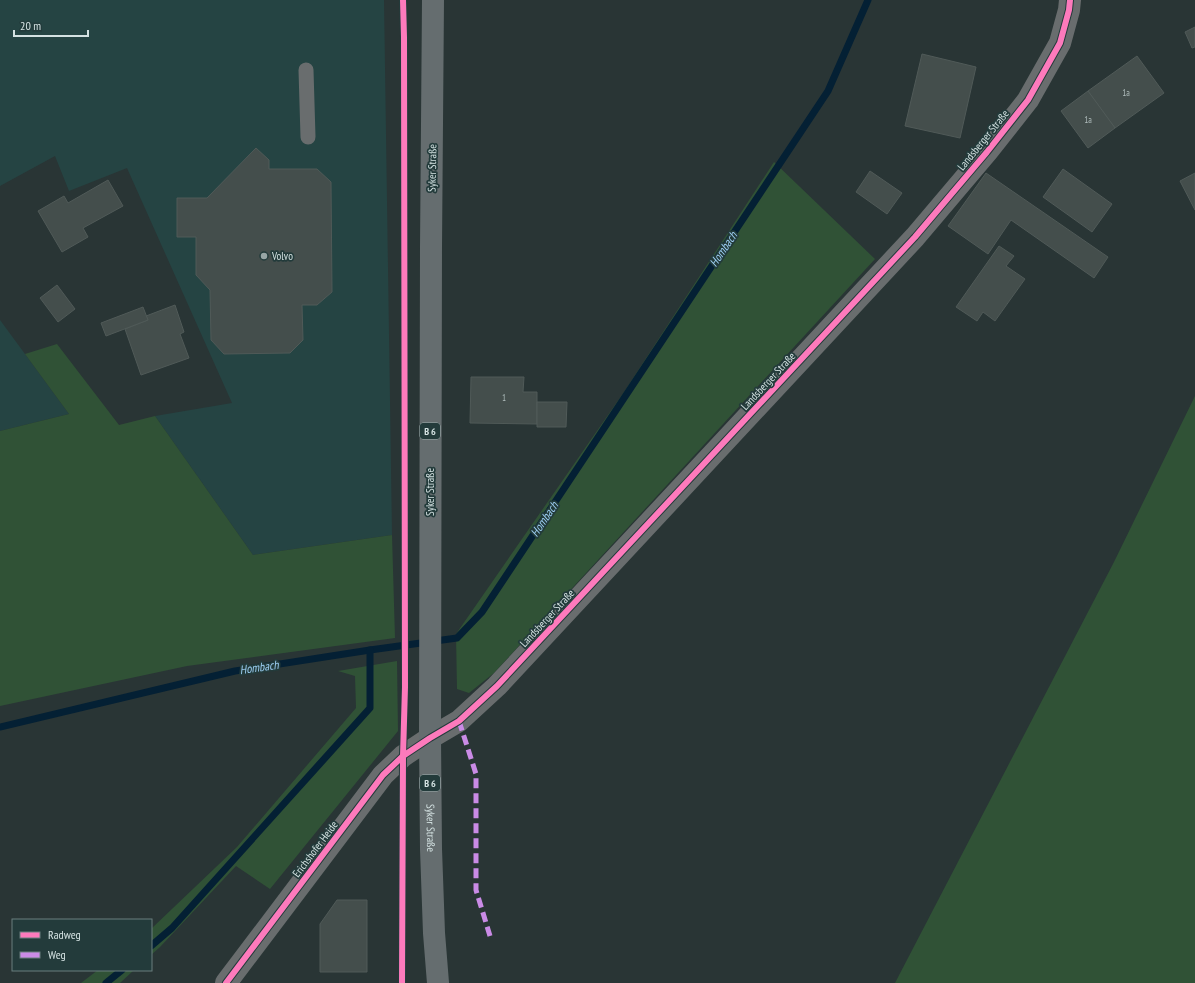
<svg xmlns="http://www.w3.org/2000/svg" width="1195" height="983" font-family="'PT Sans Narrow',sans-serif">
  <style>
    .built { fill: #254443 }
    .green { fill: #305236 }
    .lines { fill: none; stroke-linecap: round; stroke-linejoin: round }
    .stream { stroke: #042034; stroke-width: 7 }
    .building { fill: #444e4c; stroke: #505a58 }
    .service { stroke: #696d6e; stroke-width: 15 }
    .minor { stroke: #696d6e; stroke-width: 22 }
    .primary { stroke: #656d6f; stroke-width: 22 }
    .quiet { stroke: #ca8be6; stroke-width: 5; stroke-dasharray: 10 5; stroke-linecap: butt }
    .cycleway-casing { stroke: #233b3b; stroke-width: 8 }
    .cycleway { stroke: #fd7abc; stroke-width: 6 }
    .poi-dot { fill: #98a5a5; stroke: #233b3b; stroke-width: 1.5 }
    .labels { text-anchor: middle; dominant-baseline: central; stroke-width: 3.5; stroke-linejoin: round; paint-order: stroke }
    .number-label { font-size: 9px; fill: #b0bdbc }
    .shield { fill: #233b3b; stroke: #9fb0b0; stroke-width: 1 }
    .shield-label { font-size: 10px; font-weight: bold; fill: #d4e2e2 }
    .street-label { font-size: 11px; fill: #d4e2e2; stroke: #233b3b }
    .poi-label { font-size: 11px; fill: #d4e2e2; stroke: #233b3b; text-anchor: start }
    .water-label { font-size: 12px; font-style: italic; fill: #9ed0f5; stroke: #233b3b }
  </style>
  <rect width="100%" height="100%" fill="#293535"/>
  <g class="built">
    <polygon points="0,0 384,0 392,535 253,555 155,416 232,403 127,168 69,191 55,156 0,186"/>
    <polygon points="0,320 25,354 69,414 0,431"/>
  </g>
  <g class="green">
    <polygon points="774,162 875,259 494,673 469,693 457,689 456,634 624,392"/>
    <polygon points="57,344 119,425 155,416 253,555 392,535 395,638 187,666 0,706 0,431 69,414 25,354"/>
    <polygon points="1195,396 1195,983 895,983 1114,562"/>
    <polygon points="397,661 398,731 270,889 236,866 160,947 151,955 151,929 237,847 356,708 355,676 338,671"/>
    <polygon points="98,970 134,970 120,983 81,983"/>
  </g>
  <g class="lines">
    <g class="stream">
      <polyline points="0,727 235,671 370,650 457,638 482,612 828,91 868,0"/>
      <polyline points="151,946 172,928 370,708 370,650"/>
      <polyline points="106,983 122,970"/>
    </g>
  </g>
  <g class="building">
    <polygon points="1195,27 1195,47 1192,48 1185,32"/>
    <polygon points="922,54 976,67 960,138 905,126"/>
    <polygon points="1137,56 1164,93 1115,128 1088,91"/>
    <polygon points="1088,91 1115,128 1088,148 1061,111"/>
    <polygon points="256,148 269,160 269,169 317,169 331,182 332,292 317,305 302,305 303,340 290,353 224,354 211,340 210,290 196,275 196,237 177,237 177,198 207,198"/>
    <polygon points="1063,169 1112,204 1092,232 1043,197"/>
    <polygon points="870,171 902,193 887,214 856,192"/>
    <polygon points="986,173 1108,257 1094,278 1011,220 988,254 948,226"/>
    <polygon points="1195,173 1195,210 1180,181"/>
    <polygon points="108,180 123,206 83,228 88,237 62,252 38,211 64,196 68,203"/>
    <polygon points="999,246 1014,256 1006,266 1025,279 995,321 983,312 977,321 956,307"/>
    <polygon points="57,285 75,309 58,322 40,298"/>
    <polygon points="175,305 184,332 180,334 189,358 141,375 125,329 148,320 146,316"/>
    <polygon points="143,307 148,320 106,336 101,323"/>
    <polygon points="471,377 524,377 523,392 537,392 537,424 470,423"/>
    <polygon points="537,402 567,402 566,427 537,427"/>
    <polygon points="337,900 367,900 367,972 320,972 320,924"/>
  </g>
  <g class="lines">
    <polyline class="service" points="306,70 308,137"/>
    <polyline class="minor" points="226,983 383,775 403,756 430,738 459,721 497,686 915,237 987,152 1028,100 1060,43 1069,10 1070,0"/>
    <path class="primary" id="s1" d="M 433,0 L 431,247 L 430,738 L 431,849 L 434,933 L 438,983"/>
    <polyline class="quiet" points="459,721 476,774 476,890 490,936"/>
    <g class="cycleway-casing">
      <g id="cycleway">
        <polyline points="226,983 383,775 403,756 430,738 459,721 497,686 915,237 987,152 1028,100 1060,43 1069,10 1070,0"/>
        <polyline points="402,983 403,756 405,687 404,37 403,0"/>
      </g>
    </g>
    <use href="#cycleway" class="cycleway"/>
  </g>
  <circle class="poi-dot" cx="264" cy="256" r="4"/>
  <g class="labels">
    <g class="number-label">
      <text x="1126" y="92">1a</text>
      <text x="1088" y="119">1a</text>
      <text x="504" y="397">1</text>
    </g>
    <g class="shield">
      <rect x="420" y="423" width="20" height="16" rx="3"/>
      <rect x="420" y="775" width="20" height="16" rx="3"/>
    </g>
    <g class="shield-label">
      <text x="430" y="431">B 6</text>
      <text x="430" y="783">B 6</text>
    </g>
    <g class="street-label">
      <text transform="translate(983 140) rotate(-51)">Landsberger Straße</text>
      <text transform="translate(432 168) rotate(-89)">Syker Straße</text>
      <text transform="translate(768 381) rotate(-47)">Landsberger Straße</text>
      <text transform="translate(430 492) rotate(-90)">Syker Straße</text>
      <text transform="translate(547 618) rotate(-47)">Landsberger Straße</text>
      <text stroke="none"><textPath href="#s1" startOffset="828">Syker Straße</textPath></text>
      <text transform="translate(315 849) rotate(-53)">Erichshofer Heide</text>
    </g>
    <g class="poi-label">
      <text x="272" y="256">Volvo</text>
    </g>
    <g class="water-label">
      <text transform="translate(723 249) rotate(-56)">Hombach</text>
      <text transform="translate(544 519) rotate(-56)">Hombach</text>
      <text transform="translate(259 667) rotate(-8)">Hombach</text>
    </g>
  </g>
  <rect x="12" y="919" width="140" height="52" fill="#233b3b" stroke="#6a7e7e"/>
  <rect x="20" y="932" width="20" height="6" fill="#fd7abc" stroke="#6a7e7e"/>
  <text x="48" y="939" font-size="12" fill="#d4e2e2">Radweg</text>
  <rect x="20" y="952" width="20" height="6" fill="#ca8be6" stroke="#6a7e7e"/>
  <text x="48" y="959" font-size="12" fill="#d4e2e2">Weg</text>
  <path d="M14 30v6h74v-6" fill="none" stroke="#d4e2e2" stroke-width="2"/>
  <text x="20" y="30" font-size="12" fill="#d4e2e2" stroke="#233b3b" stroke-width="3" paint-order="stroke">20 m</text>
</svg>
